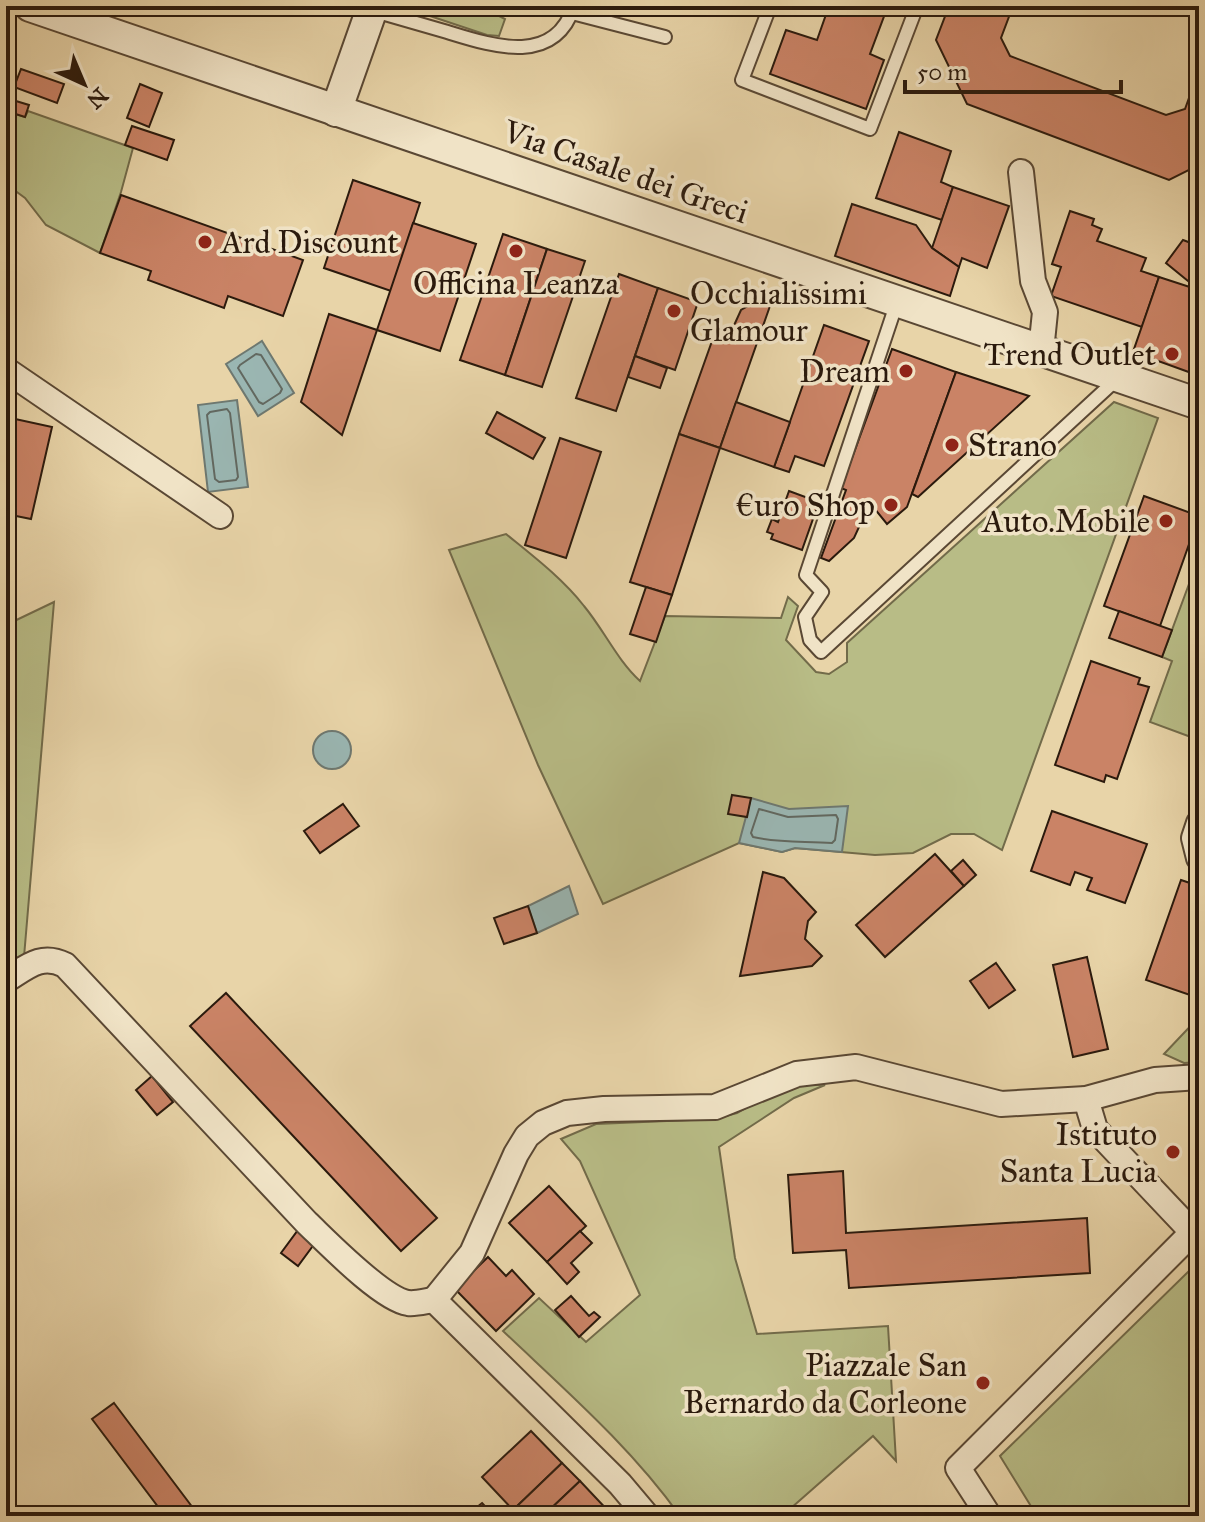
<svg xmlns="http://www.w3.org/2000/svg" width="1205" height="1522" font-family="'IM FELL Great Primer',serif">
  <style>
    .green { fill: #b8bc86; stroke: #726b4a; stroke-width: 2 }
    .water { fill: #9ab6b2; stroke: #6e7870; stroke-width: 2 }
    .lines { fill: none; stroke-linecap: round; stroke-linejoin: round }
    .shore { stroke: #626860; stroke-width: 2 }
    .building { fill: #ca8366; stroke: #2b1a0d; stroke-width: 2 }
    .service-casing { stroke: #5a4834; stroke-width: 16 }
    .minor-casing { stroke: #5a4834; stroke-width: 28 }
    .tertiary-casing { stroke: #5a4834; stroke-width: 34 }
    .service { stroke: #f0e3c6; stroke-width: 12 }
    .minor { stroke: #f0e3c6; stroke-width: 24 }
    .tertiary { stroke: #f0e3c6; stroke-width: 30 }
    .poi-dot { fill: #8f2418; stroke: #f0e3c6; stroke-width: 3 }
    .labels { text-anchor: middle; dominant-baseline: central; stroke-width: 7; stroke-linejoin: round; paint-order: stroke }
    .street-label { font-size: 32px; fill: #2b1a0d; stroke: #f0e3c6 }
    .poi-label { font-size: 32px; fill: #2b1a0d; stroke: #f0e3c6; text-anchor: end }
  </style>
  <rect width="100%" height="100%" fill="#e8d4a8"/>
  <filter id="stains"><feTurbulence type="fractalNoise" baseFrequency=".0025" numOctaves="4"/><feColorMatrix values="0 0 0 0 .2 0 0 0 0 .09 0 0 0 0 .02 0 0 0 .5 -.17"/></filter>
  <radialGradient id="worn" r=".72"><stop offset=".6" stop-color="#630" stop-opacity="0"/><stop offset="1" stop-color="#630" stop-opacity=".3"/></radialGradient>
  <g class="green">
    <polygon points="400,6 502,6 499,16 505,19 499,36 487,35"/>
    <polygon points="6,111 25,117 28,111 133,148 121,192 100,253 46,225 25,198 6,184"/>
    <path d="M 1114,402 L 1158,418 L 1002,850 L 974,834 L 951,834 L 913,853 L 875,855 L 795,848 L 782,852 L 739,843 L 603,904 L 538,765 L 449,550 L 506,534 C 533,556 562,578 584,606 C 604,630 617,660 640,681 L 665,616 L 781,618 L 788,597 L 798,606 L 786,640 L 816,672 L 829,674 L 847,662 L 847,643 Z"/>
    <polygon points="1199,557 1199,740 1150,722 1172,661 1162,657"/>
    <polygon points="54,602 24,957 6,967 6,625"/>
    <polygon points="1199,1017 1199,1062 1184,1063 1164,1054"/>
    <path d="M 804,1084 L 825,1085 L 794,1098 L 719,1147 L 735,1258 L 757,1334 L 888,1326 L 896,1461 L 873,1436 L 782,1516 L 680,1516 C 630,1446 565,1390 503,1331 L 539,1298 L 586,1342 L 640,1295 L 580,1161 L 561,1139 L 596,1124 L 714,1119 L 737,1113 L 760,1100 Z"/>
    <polygon points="1191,1269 1199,1277 1199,1516 1037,1516 1000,1456"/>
  </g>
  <g class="water">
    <polygon points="262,341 294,393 258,416 226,364"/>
    <polygon points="237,400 248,487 208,492 198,405"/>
    <circle cx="332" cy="750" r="19"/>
    <polygon points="751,798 789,809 848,806 842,852 795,848 782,852 739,843"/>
    <polygon points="569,886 578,914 537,933 528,906"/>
  </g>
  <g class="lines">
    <g class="shore">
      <polygon points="256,354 261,355 282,389 280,393 263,404 259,402 238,368 240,365"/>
      <polygon points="227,409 230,413 238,477 236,480 219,482 215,479 207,415 210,412"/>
      <path d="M 759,809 L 788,817 L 836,815 L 838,819 L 835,840 L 832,843 C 804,841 779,843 753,837 L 751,833 Z"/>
    </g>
  </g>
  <g class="building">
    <polygon points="829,6 872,6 886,11 870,54 884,60 866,109 770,74 786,30 817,40"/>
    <polygon points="949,6 1013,6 1001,38 1010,56 1166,115 1185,109 1199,70 1199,165 1169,180 967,104 936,40"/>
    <polygon points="21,69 64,84 57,103 14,87"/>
    <polygon points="140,84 162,93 149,127 127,118"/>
    <polygon points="6,98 29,105 25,117 6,111"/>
    <polygon points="132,126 174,140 167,160 125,145"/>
    <polygon points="899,132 951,151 941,182 953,187 942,220 876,198"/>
    <polygon points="353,180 420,203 391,291 324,268"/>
    <polygon points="953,187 1009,206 987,268 962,258 959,267 932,248"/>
    <polygon points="121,195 303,260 283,316 228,296 224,308 148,280 151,271 100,253"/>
    <polygon points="852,204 916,225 932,248 959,267 950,296 835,256"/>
    <polygon points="1070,211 1094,219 1092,225 1102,229 1097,241 1146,258 1141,271 1159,277 1142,327 1051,296 1061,267 1052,264"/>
    <polygon points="413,223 476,244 440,351 377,330"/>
    <polygon points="503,234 547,249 505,375 460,360"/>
    <polygon points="1183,240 1199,246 1199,290 1166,263"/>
    <polygon points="547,249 585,261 542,387 505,375"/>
    <polygon points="619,274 658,288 616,411 576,398"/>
    <polygon points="1159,277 1199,290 1197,375 1133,352"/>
    <polygon points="658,288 698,302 675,370 635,356"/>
    <polygon points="755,302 770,306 720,448 679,434 717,327 731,332 741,310"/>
    <polygon points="329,314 377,330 342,435 301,402"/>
    <polygon points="824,325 869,341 824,466 795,456 789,472 774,467"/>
    <polygon points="892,349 956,372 907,507 887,524 870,503 854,538 829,561 821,558 846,490 841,488"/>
    <polygon points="635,356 667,368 660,388 628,377"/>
    <polygon points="956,372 1029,396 918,497 912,494"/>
    <polygon points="736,402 790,422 774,467 720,448"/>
    <polygon points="497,412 545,438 533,459 486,433"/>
    <polygon points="6,417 52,427 31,519 6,514"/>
    <polygon points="679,434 720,448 672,595 630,582"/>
    <polygon points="560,438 601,452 566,558 525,545"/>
    <polygon points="789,491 819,502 802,550 771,539 773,534 767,532 772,519 778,522"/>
    <polygon points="1144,496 1199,516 1160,626 1104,606"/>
    <polygon points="646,587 672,595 656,642 630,634"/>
    <polygon points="1119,611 1172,630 1162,657 1109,638"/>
    <polygon points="1091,661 1140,678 1138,684 1149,687 1117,779 1106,775 1104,782 1055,765"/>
    <polygon points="732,795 751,798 747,817 728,814"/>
    <polygon points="343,804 359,826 320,853 304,831"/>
    <polygon points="1052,811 1147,844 1125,903 1087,890 1092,878 1075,872 1070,885 1031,871"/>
    <polygon points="935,854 964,886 885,957 856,925"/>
    <polygon points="963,860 976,875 964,886 951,871"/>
    <polygon points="763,872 784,878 816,912 808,921 805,939 822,956 812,966 740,976"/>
    <polygon points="1181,880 1199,886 1199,970 1190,995 1146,980"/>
    <polygon points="528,906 537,933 504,944 494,918"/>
    <polygon points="1087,957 1108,1049 1073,1057 1053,965"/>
    <polygon points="996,963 1015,990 989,1008 970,981"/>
    <polygon points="226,993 437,1218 401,1251 190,1026"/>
    <polygon points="152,1076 173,1102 157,1115 136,1090"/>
    <polygon points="843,1171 846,1233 1087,1218 1090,1273 849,1288 846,1250 793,1253 788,1175"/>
    <polygon points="549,1186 586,1226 547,1262 509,1223"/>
    <polygon points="298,1230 315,1243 298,1266 281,1253"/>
    <polygon points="580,1231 592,1243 571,1263 579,1272 567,1284 547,1262"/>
    <polygon points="488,1257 506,1276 512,1270 534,1294 496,1331 455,1289"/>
    <polygon points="571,1296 589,1316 594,1312 600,1317 579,1337 555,1310"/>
    <polygon points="114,1403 199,1516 165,1516 92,1419"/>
    <polygon points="531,1431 562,1463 513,1510 482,1477"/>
    <polygon points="562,1463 580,1481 543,1516 519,1516 513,1510"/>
    <polygon points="580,1481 613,1516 543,1516"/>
    <polygon points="482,1503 494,1516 466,1516"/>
  </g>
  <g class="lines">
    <g class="service-casing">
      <g id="service">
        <polyline points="769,9 742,80 870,129 917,6"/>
        <path d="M 371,10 C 395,17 420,24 444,31 C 490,45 554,68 574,6"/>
        <polyline points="572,13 665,37"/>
        <polyline points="897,302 806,575 822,592 805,617 810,640 821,652 1117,379"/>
      </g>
    </g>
    <g class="minor-casing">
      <g id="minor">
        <polyline points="1021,172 1033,281 1045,312 1041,351"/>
        <polyline points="6,370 220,516"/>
        <polyline points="1199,823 1194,838 1199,858"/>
        <path d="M 6,980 C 27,967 41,953 65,965 L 307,1223 C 327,1242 382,1299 408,1303 C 416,1304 426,1301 434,1300"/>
        <polyline points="1086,1099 1095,1129 1199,1239"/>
        <polyline points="434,1300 472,1253 516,1154 527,1136 543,1123 567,1113 604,1109 715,1107 797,1074 856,1067 1001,1104 1086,1099 1155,1080 1199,1077"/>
        <polyline points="434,1300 620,1484 647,1516"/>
        <polyline points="989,1516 958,1468 1193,1232"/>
      </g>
    </g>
    <g class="tertiary-casing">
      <g id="tertiary">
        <polyline points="30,6 1199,404"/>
        <polyline points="336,111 373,6"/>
      </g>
    </g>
    <use href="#service" class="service"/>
    <use href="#minor" class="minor"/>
    <use href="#tertiary" class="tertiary"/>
  </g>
  <g class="poi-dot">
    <circle cx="205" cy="242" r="8"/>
    <circle cx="516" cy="251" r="8"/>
    <circle cx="674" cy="311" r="8"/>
    <circle cx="1172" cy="354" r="8"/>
    <circle cx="906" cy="371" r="8"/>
    <circle cx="952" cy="445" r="8"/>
    <circle cx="891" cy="505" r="8"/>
    <circle cx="1166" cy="521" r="8"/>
    <circle cx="1173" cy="1152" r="8"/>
    <circle cx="983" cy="1383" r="8"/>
  </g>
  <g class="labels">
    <g class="street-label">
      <text transform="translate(626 172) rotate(19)">Via Casale dei Greci</text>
    </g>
    <g class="poi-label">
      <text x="221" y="242" text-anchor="start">Ard Discount</text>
      <text x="516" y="283" text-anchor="middle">Officina Leanza</text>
      <text x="690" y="293" text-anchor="start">Occhialissimi<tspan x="690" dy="37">Glamour</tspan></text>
      <text x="1156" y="354">Trend Outlet</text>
      <text x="890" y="371">Dream</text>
      <text x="968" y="445" text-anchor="start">Strano</text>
      <text x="875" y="505">€uro Shop</text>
      <text x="1150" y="521">Auto.Mobile</text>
      <text x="1157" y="1134">Istituto<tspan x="1157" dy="37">Santa Lucia</tspan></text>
      <text x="967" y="1365">Piazzale San<tspan x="967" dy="37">Bernardo da Corleone</tspan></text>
    </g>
  </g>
  <rect width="1205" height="1522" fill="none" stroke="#e8d4a8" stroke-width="32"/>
  <rect x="8" y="8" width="1189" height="1506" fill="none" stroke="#2b1a0d" stroke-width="4"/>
  <rect x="16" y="16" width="1173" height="1490" fill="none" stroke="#2b1a0d" stroke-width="2"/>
  <g transform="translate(84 84) rotate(136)" stroke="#f0e3c6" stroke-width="6" paint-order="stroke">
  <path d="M0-6L14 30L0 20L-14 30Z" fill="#2b1a0d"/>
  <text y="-12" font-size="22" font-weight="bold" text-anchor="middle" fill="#2b1a0d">N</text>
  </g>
  <path d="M905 80v12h216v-12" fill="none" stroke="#2b1a0d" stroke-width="4"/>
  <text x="917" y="80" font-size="24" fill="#2b1a0d" stroke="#f0e3c6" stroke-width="6" paint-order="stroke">50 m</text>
  <rect width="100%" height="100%" filter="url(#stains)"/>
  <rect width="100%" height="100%" fill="url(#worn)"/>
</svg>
